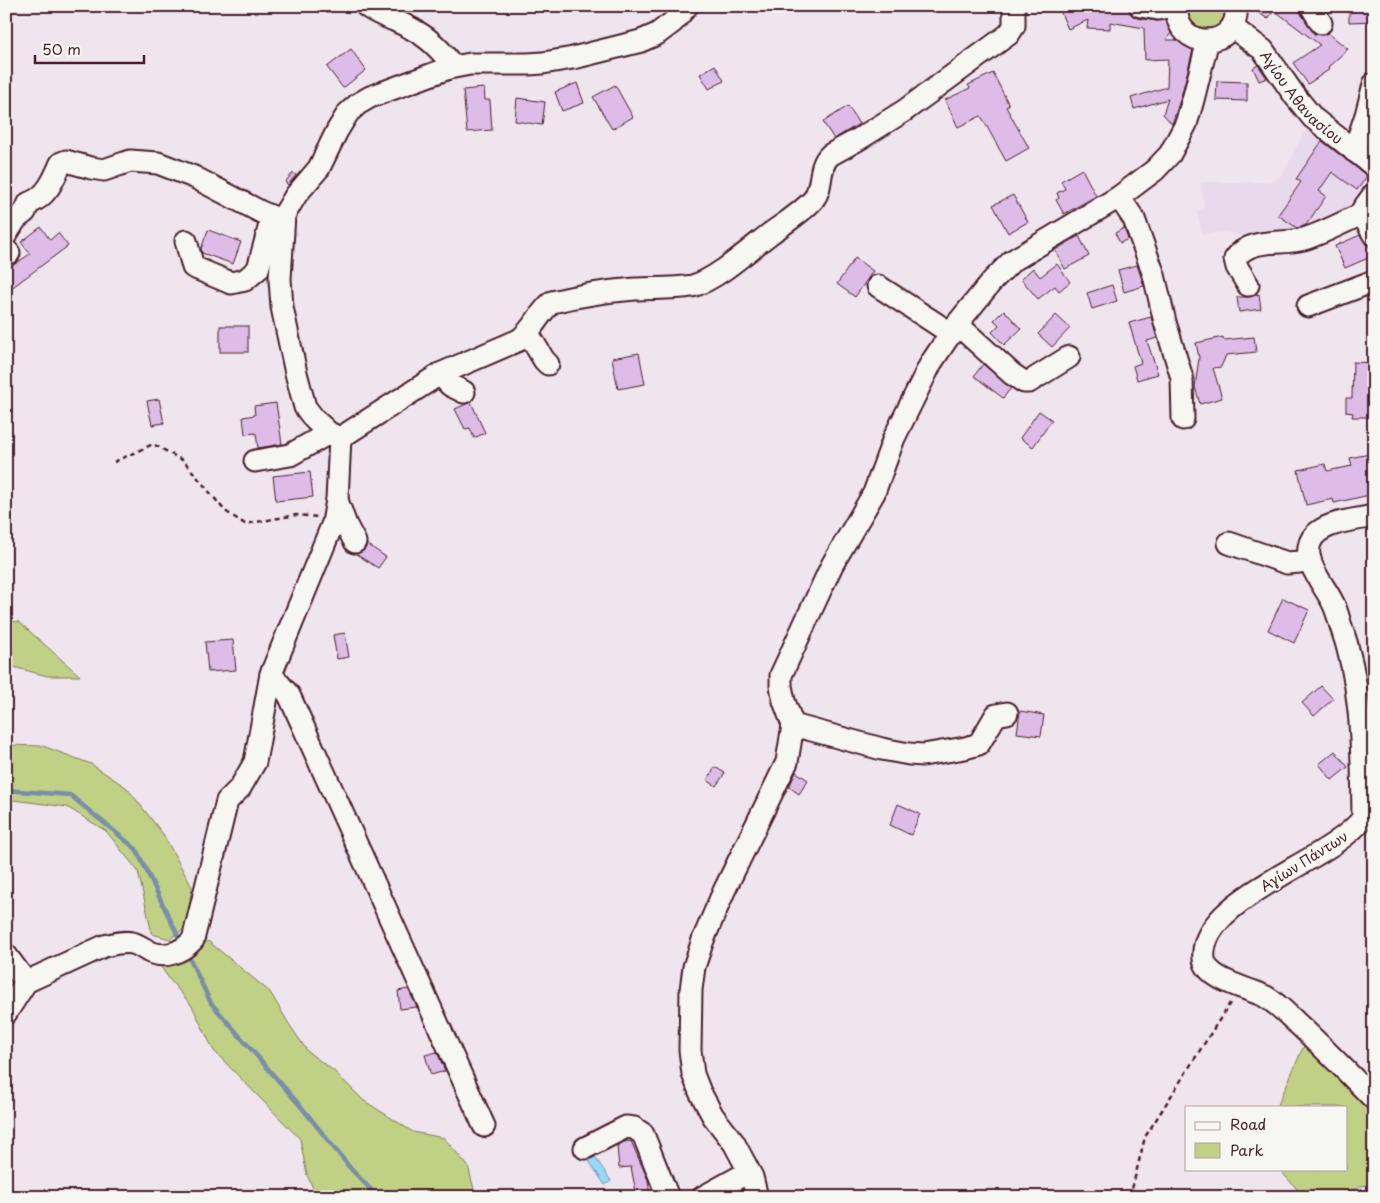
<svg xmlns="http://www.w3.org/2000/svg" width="1380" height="1203" font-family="'Playpen Sans',sans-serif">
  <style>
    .built { fill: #e9d9ed }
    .green { fill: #c0d186; stroke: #857858 }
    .water { fill: #98d9fa; stroke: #798fa7 }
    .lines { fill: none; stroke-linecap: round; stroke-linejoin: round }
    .stream { stroke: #798fa7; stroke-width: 4.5 }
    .building { fill: #ddbce8; stroke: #4a1f2b }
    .minor-casing { stroke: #4a1f2b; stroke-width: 25 }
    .path { stroke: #4a1f2b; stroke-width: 2.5; stroke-dasharray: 5 4; stroke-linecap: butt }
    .minor { stroke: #f6f6f2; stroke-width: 21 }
    .labels { text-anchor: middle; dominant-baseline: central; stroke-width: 4; stroke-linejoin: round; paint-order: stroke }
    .street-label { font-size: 14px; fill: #4a1f2b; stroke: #f6f6f2 }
  </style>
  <rect width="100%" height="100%" fill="#eee5ef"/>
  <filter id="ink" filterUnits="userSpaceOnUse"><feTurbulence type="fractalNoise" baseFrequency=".02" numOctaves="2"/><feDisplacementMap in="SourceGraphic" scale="10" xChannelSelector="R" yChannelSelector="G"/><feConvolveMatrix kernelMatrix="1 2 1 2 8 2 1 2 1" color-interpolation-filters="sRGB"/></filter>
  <g filter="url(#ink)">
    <polygon class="built" points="1313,114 1374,164 1374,186 1366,199 1312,234 1261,239 1223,232 1203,235 1197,211 1204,208 1201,182 1267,182 1276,180 1282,175 1289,162"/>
    <g class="green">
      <path d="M 1185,6 L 1232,6 L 1218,33 C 1197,28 1192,27 1185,6 Z"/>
      <polygon points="6,620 19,622 80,676 47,676 6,665"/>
      <polygon points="6,745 43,746 91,764 127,788 163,834 192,887 186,927 170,939 152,934 138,871 106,831 67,807 6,799"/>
      <polygon points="208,941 270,992 289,1024 308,1052 334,1071 363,1100 413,1132 444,1138 468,1166 476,1197 317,1197 307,1175 300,1139 214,1051 192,1006 170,980 155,958 195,952"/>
      <polygon points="1309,1034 1374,1107 1374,1182 1332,1197 1304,1197 1279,1169 1346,1169 1346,1107 1277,1107"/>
    </g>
    <polygon class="water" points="595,1157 611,1181 605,1185 589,1161"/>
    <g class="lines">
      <g class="stream">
        <polyline points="6,790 70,795 136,849 181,942"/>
        <polyline points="187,953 211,1003 303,1109 351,1169 378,1197"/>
      </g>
    </g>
    <g class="building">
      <polygon points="1058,6 1128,6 1132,15 1137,18 1156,21 1166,20 1171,33 1166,40 1176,40 1193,50 1181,97 1172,124 1163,114 1168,99 1134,109 1131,98 1167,87 1168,59 1145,60 1144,28 1110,22 1110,29 1087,28 1088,20 1068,29"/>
      <polygon points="1248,6 1293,6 1300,12 1314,34 1322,35 1328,33 1348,49 1328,67 1330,69 1308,84 1293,63 1320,45 1274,10 1268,19"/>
      <polygon points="1349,6 1374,6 1374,21 1349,22"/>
      <polygon points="351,49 366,70 343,88 327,67"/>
      <polygon points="715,65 724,81 709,89 700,74"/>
      <polygon points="1258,65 1267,78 1259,81 1253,68"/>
      <polygon points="993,73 1009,105 1006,107 1029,148 1006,161 981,116 958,127 945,100 970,88 968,85"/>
      <polygon points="1217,81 1247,82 1247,101 1216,100"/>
      <polygon points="577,83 584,103 562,111 555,92"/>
      <polygon points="615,85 633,117 612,129 593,97"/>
      <polygon points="484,88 485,100 490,100 492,130 467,132 463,90"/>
      <polygon points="517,98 545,102 542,125 515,121"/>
      <polygon points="848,106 859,124 834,139 823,122"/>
      <polygon points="1322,141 1367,176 1357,190 1332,172 1319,191 1326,196 1306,225 1297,228 1278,215 1301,182 1296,179"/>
      <polygon points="1082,169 1096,196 1064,214 1056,200 1059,198 1057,193 1065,189 1061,181"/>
      <polygon points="293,173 296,175 288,185 285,182"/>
      <polygon points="1013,195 1028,222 1008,233 993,205"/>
      <polygon points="41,227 50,240 58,233 68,246 6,292 6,270 30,254 21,242"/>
      <polygon points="1124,228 1128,239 1120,243 1115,233"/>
      <polygon points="208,230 241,242 233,264 202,253 201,249"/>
      <polygon points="1360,235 1369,246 1373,256 1345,268 1335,246"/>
      <polygon points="1079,236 1089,256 1065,269 1055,250"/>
      <polygon points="855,258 873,271 855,297 837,284"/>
      <polygon points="1057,264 1070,282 1059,291 1055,286 1038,299 1021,279 1033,268 1040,277"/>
      <polygon points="1137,265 1144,286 1124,292 1118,270"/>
      <polygon points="1112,285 1117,301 1092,309 1087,293"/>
      <polygon points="1259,294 1261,309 1239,312 1237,297 1249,297"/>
      <polygon points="1004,310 1021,329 1004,345 992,332 999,325 994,320"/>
      <polygon points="1056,315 1070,328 1052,347 1038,334"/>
      <polygon points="1151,317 1157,338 1147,341 1158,374 1137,380 1133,366 1141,363 1129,323"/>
      <rect x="220" y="326" width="28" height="26"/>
      <polygon points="1223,337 1224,340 1254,337 1256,352 1226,355 1221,367 1213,368 1222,398 1200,404 1195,387 1199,358 1196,343"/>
      <polygon points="639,353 645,384 618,389 612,358"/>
      <polygon points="1353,362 1374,363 1374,417 1352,417 1353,413 1346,412 1346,398 1352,398"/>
      <polygon points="983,364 1011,388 1003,398 974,376"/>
      <polygon points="159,399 164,423 152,425 147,401"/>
      <polygon points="471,402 485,433 474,438 470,428 465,429 455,409"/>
      <polygon points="276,403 282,444 258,448 256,433 245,434 243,417 255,415 254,406"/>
      <polygon points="1039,411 1052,420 1033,447 1020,438"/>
      <polygon points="1374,453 1374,494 1334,503 1333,499 1306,505 1298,470 1325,464 1327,471 1352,466 1350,458"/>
      <polygon points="310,472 313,497 276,501 273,476"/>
      <polygon points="367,544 386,557 378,568 356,554 365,549"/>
      <polygon points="1283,598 1309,610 1294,643 1268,630"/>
      <polygon points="345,633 349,657 337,659 333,635"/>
      <polygon points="233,640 236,670 208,672 205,642"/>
      <polygon points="1321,686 1333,699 1314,716 1302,703"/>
      <polygon points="1020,711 1044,715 1041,736 1017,733"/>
      <polygon points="1335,751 1348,767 1332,780 1319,764"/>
      <polygon points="715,767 725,773 716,786 707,780"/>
      <polygon points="796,772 808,780 799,794 789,787"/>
      <polygon points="898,804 920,814 911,835 890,825"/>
      <polygon points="408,989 417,1007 400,1009 398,991"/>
      <polygon points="437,1052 445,1071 431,1075 425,1055"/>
      <polygon points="631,1141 648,1180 650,1197 637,1197 631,1167 619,1168 617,1146 624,1142"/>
    </g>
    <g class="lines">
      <g class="minor-casing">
        <g id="minor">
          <path d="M 366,6 C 375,13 384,16 394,20 C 421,32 437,43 453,67"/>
          <polyline points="1140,6 1158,9 1172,6"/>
          <path d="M 1177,6 C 1173,52 1241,51 1236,6"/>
          <polyline points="1311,6 1321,23"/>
          <path id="s1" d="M 1232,27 L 1263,50 L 1295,96 L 1313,118 L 1374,166"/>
          <polyline points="1354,151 1366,115 1374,84"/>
          <polyline points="1374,194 1363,209 1362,214 1374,235"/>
          <polyline points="1119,197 1134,219 1154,275 1165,322 1182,378 1183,419"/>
          <path d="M 6,235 L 16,219 L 25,212 L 29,203 C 47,197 54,179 61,163 L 66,161 L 91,168 L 104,170 L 130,161 L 158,163 L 194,177 L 261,212 L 283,221"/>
          <polyline points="186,241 193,267 231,283 245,280 258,269 272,217"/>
          <polyline points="6,250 9,253"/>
          <path d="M 1248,285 L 1237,267 L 1235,259 C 1249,237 1282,245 1304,239 C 1324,233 1343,222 1362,214"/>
          <polyline points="878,286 952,334"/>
          <polyline points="1308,306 1374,281"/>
          <polyline points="957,324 1012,374 1024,382 1029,382 1069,357"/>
          <polyline points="528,333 544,360 548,364"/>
          <polyline points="440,374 450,385 464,392"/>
          <polyline points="340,438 329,433 315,420 305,407 296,373 282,307 280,279 284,215 296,195 319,168 337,131 348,113 358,104 370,97 449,68 470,64 528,64 543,63 573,58 641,41 657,34 673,22 687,6"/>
          <polyline points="255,461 290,455 329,433"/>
          <polyline points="337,500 346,525 355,542"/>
          <path d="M 1374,516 C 1355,520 1317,522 1310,543 C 1303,562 1324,585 1332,601 C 1336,608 1338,616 1340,623 C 1363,687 1362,751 1363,818 C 1331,862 1197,899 1204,959 C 1207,981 1250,988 1266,997 C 1278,1004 1288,1015 1298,1024 C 1324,1048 1349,1074 1374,1099"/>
          <polyline points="1229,543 1287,563 1300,562 1310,559"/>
          <polyline points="271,674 289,695 484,1126"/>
          <polyline points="793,725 882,749 909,754 923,755 965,748 979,744 996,715 1007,713"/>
          <polyline points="6,955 26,982"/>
          <path d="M 6,1013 L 26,982 L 104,946 C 113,944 123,941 132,943 C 138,944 144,949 150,952 C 165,959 182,952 193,940 L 227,801 L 240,788 L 255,762 L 271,674 L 333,523 L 337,500 L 340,438 L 440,374 L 519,340 C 533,330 539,313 552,302 C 576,296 610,291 635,289 C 653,288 674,289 692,286 C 715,281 751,248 771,233 C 785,223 801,213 813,200 C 824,187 817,167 830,155 L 859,139 L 904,111 L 1009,34 L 1014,26 L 1014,6"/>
          <polyline points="585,1148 626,1127 634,1128 643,1134 668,1197"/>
          <polyline points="703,1197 743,1175 748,1170"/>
          <polyline points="757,1197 752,1177 734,1143 713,1116 700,1092 693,1074 690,1050 691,990 694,967 703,940 724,891 787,762 793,725 784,701 781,686 781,675 832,565 874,493 894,438 931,363 957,324 993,280 1012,261 1119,197 1155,170 1170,154 1186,124 1193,100 1208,40"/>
        </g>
      </g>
      <g class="path">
        <polyline points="114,462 153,444 184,461 225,511 245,524 296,515 318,517"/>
        <polyline points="1130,1197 1145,1137 1230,1003"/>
      </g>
      <use href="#minor" class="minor"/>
    </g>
  </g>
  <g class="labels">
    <g class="street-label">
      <text stroke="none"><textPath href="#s1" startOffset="100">Αγίου Αθανασίου</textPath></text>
      <text transform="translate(1304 861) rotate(-32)">Αγίων Πάντων</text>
    </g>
  </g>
  <rect width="1380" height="1203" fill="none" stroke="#f6f6f2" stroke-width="25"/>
  <rect x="12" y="12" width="1355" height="1178" fill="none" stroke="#4a1f2b" stroke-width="2" filter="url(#ink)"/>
  <rect x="1185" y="1106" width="162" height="65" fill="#f6f6f2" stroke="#b1a0a2"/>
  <rect x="1195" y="1122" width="25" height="8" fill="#f6f6f2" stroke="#b1a0a2"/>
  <text x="1230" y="1130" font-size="15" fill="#4a1f2b">Road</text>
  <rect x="1195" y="1143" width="25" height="15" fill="#c0d186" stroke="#b1a0a2"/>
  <text x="1230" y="1156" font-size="15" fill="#4a1f2b">Park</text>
  <path d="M35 55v8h109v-8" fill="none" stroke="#4a1f2b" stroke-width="2.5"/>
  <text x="42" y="55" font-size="15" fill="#4a1f2b" stroke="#f6f6f2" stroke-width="4" paint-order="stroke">50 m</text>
</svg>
